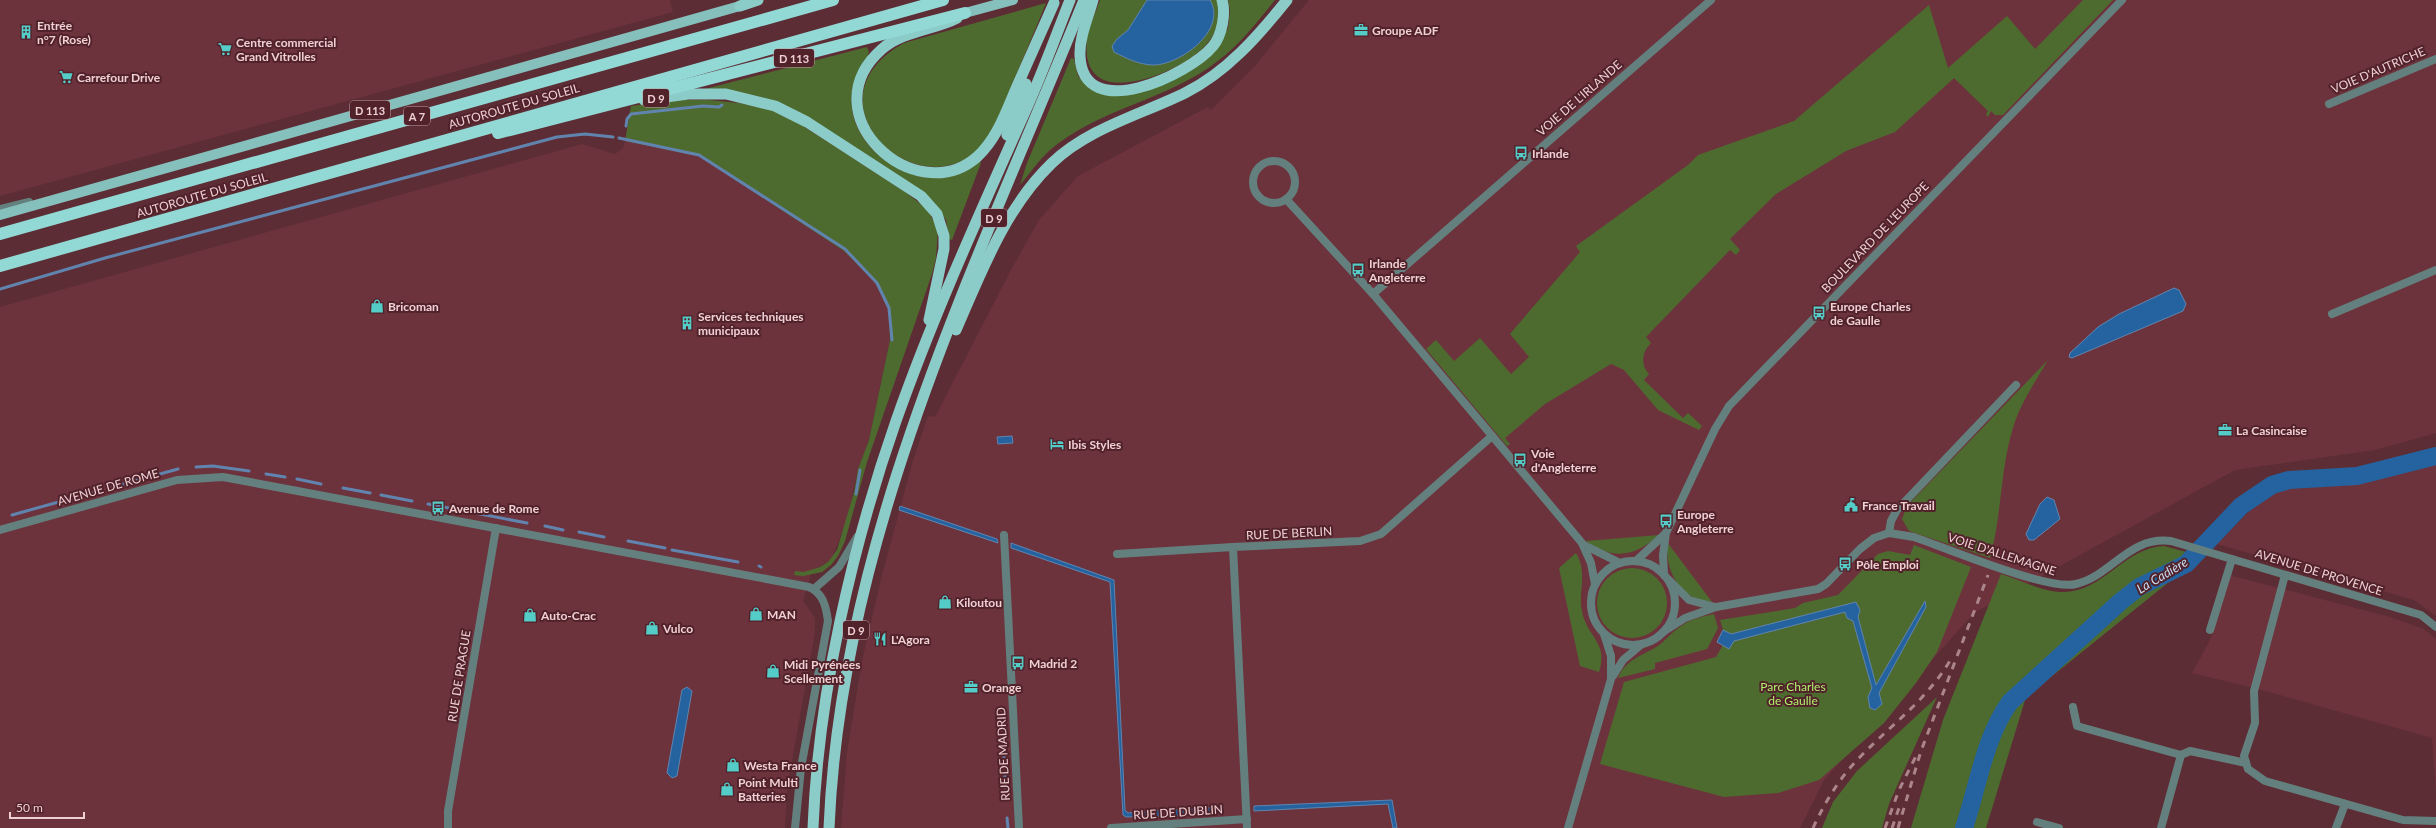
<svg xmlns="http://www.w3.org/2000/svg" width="2436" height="828" font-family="Lato,sans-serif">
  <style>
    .built { fill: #6c333d }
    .green { fill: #4e6b2f }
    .water { fill: #24639f; stroke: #6184af }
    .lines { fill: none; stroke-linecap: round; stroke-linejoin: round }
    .stream { stroke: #6184af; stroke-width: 3 }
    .river { stroke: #24639f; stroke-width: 18 }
    .minor { stroke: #64807e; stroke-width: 8 }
    .tertiary { stroke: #64807e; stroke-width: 8 }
    .primary { stroke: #86c0bc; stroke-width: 10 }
    .trunk { stroke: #8cccc8; stroke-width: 11 }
    .motorway { stroke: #92d9d5; stroke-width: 12 }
    .rail { stroke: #ab858a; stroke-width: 3; stroke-dasharray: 7 7; stroke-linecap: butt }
    .labels { text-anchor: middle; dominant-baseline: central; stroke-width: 4; stroke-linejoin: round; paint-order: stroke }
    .shield { fill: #52222b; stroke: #c09ca1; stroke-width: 1 }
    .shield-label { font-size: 11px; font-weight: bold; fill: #efd0d3 }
    .poi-label { font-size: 12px; font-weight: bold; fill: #efd0d3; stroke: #52222b; text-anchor: start }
    .street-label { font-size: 12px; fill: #efd0d3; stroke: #52222b }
    .park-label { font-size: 12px; fill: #afef6c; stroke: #52222b }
    .water-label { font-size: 13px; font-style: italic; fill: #c8dbf0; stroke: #52222b }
  </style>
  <rect width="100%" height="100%" fill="#5d2d35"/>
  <g class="built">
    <polygon points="0,0 670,0 673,12 0,196"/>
    <polygon points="1309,0 2436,0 2436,433 2375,450 2235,470 1974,613 1824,780 1800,828 841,828 847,753 862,661 882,575 912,464 928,416 935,417 1011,270 1039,220 1078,176 1208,107 1211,110 1254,67"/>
    <polygon points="625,141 699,156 844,251 875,282 889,310 890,340 869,440 858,469 847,519 833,556 828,562 812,570 803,601 815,618 815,633 787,788 785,828 0,828 0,307 582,144 615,154 623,148"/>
    <polygon points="2436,463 2436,616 2414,600 2217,544 2271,490"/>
    <polygon points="2229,575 2390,617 2424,629 2436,639 2436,792 2432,738 2262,690 2192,673 2210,640"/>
  </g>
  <g class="green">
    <path d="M 1100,0 L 1217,0 C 1220,14 1219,28 1210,40 C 1197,57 1178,66 1160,74 C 1123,88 1081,91 1087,38 C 1089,25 1096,12 1100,0 Z"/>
    <path d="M 1228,0 L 1275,0 C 1257,22 1241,43 1219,60 C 1169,100 1099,108 1050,150 C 1039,160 1030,173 1020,185 L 1027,163 L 1071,58 L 1074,59 L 1078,76 L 1089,88 L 1100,93 L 1135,93 L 1219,46 L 1228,28 L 1230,11 Z"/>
    <path d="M 2083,0 L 2113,0 L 2003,115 L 1995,115 L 1991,111 L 1988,117 L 1986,114 L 1988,111 L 1954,78 L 1895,132 L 1846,151 L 1776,194 L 1730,239 L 1740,250 L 1736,255 L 1730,250 L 1646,337 L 1651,343 C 1642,352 1640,364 1649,374 L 1644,380 L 1683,418 L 1688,413 L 1702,426 L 1699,430 L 1658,410 L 1624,370 L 1611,364 L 1545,404 L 1505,438 L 1510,444 L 1507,446 L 1426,349 L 1436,340 L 1454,361 L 1480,338 L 1511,374 L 1529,357 L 1510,334 L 1580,252 L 1576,246 L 1688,165 L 1698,155 L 1794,121 L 1929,5 L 1948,68 L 2007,16 L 2035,49 Z"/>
    <path d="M 1046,3 C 1035,30 1024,57 1012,84 C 1004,106 996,132 979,149 C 915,210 801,100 904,43 Z"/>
    <path d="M 867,47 L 869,52 C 863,72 849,85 852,109 C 857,150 909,187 949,176 C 960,173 970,167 979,161 L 981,163 L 952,240 L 949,239 L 946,220 L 933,202 L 811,120 L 705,89 Z"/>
    <polygon points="677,100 708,100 739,103 771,110 795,121 904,191 927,209 938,229 936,258 932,274 867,462 845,541 838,556 831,565 822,572 803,576 794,575 795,571 804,572 820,567 828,562 837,550 854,492 858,469 869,440 890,340 889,310 875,282 844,251 699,156 625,141 631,106"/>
    <path d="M 2048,360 C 2035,382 2020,404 2013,428 C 2000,470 2002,515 1990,558 L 1909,531 L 1902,519 L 1907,506 Z"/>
    <path d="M 1659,535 C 1636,556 1613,561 1586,541 Z"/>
    <path d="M 1667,542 L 1712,602 C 1680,601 1665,571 1667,542 Z"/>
    <polygon points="1914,545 1971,567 1937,652 1916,683 1884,723 1819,780 1778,793 1724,797 1600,764 1624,682 1716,657 1723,645 1717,642 1723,630 1720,620 1795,608 1803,603 1838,595 1878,554 1888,551 1910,555"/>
    <path d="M 2164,546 L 2190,553 L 2195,561 L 2026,697 L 1986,828 L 1911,828 L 1943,720 L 2001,574 C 2020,580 2043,592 2063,592 C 2104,592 2123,548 2164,546 Z"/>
    <path d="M 1576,553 C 1588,573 1578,591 1582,611 C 1587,638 1609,642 1599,672 L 1580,666 L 1559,568 Z"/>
    <circle cx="1632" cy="603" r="35"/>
    <path d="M 1714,614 L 1718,628 L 1707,649 L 1655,663 L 1655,669 L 1618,678 C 1626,659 1642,656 1658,646 C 1665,641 1670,634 1677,629 C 1688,620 1700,617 1714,614 Z"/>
    <polygon points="1937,697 1889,804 1882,828 1822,828 1833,802 1857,771"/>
  </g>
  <g class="water">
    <path d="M 1147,0 L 1210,0 C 1228,30 1179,66 1152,65 C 1137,64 1126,58 1114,52 L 1112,46 L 1117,39 L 1128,30 Z"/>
    <polygon points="2174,288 2179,290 2186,304 2183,311 2072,358 2069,357 2070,353 2098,327 2119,314"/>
    <polygon points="1012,436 1013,443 998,444 997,437"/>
    <polygon points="2047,497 2054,500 2060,519 2034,540 2029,540 2026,534 2040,504"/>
    <polygon points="900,506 997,539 998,543 899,510"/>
    <polygon points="1011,543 1114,580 1125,810 1128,813 1161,810 1161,816 1126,817 1123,815 1110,582 1011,548"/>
    <polygon points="1925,601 1926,607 1879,693 1882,704 1875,710 1870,708 1868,697 1872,688 1853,621 1847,618 1845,612 1734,641 1729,649 1717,642 1723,630 1731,634 1856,602 1860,610 1858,617 1876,685"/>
    <polygon points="687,687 692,691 677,776 672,778 667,773 682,690"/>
    <polygon points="1392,800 1397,828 1393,828 1388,804 1254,811 1254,806"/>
    <polygon points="1223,807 1220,813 1173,816 1172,810"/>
  </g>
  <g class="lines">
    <g class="stream">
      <polyline points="626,126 627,119 631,114 703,106 719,107 722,105"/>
      <polyline points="619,138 699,155 845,249 877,283 889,308 892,340"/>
      <polyline points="0,289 105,258 557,137 585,134 613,137"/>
      <polyline points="196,467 213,466 249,471"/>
      <polyline points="266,474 285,477"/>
      <polyline points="297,479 321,484"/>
      <polyline points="113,487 178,469"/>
      <polyline points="343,488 370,493"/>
      <polyline points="856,494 860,470"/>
      <polyline points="381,495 412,501"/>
      <polyline points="428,504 527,523"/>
      <polyline points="12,515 98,491"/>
      <polyline points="545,526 563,530"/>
      <polyline points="579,532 604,537"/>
      <polyline points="628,541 665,548"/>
      <polyline points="672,550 738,562"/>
      <polyline points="759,566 761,567"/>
      <polyline points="1004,756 1005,767"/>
      <polyline points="1005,776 1006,799"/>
      <polyline points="1007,818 1008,828"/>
    </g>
    <path class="river" d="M 1964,828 C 1978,787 1984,738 2010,702 L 2120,602 L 2139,587 L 2186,564 L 2241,506 L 2272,485 L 2289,480 L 2357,476 L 2436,456"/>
    <g class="minor">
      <polyline points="2329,104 2436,59"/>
      <circle cx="1274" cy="182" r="21"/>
      <polyline points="1286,199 1373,294 1582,543 1591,563 1595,584"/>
      <polyline points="0,209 29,202"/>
      <polyline points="1373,294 1711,0"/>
      <polyline points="2332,314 2436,270"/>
      <path d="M 0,530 L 177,480 L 223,477 L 809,587 C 823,593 826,606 828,621 L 801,768 L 795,828"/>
      <polyline points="1889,533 1891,521 1897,510 2016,385"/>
      <polyline points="1004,535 1019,828"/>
      <polyline points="1584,545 1620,563"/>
      <polyline points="1117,554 1233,547"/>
      <polyline points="2285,575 2254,691 2255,723 2244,756 2248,769 2265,781 2403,820 2436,821"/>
      <polyline points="1669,580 1689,600 1715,607"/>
      <polyline points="814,589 839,567 857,537"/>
      <polyline points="2210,630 2232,559"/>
      <path d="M 1663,632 L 1685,618 L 1716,607 L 1818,589 L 1826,584 L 1860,549 L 1874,538 L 1889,533 L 1914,537 C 1946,548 2048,591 2076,584 C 2113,575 2128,536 2171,541 L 2421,615 L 2436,627"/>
      <polyline points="2073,707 2077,726 2181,755 2190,751 2246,763"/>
      <polyline points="2037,822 2059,828"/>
      <polyline points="448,828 448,811 496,528"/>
      <polyline points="1111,828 1247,819"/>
      <polyline points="1247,828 1233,547 1360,541 1381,534 1492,436"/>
      <polyline points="2161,828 2181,755"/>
      <polyline points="2336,828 2345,804"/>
    </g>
    <g class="tertiary">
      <polyline points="1636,561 1665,534"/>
      <circle cx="1633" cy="603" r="42"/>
      <polyline points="1664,575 1663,555 1666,533 1715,429 1729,406 2122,0"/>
      <polyline points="1613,676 1623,660 1642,644"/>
      <polyline points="1568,828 1611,679 1611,656 1604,634"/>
    </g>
    <g class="primary">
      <polyline points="965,13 1013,0"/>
      <polyline points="0,215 747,4"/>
    </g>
    <g class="trunk">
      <path d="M 1093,0 C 1088,18 1079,38 1080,56 C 1083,125 1189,75 1213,46 C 1222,35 1226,14 1222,0"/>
      <polyline points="740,6 758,0"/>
      <path d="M 957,18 C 934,30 902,31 882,49 C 808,114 915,211 977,157 C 998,138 1007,109 1018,84 C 1030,57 1042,30 1054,3"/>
      <polyline points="644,100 688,94 726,94 775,106 807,122 921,196 937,214 944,236 944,249 929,320"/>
      <polyline points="1007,135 1026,84"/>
      <path d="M 956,330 C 981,273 1005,208 1052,163 C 1089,128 1140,115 1185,93 C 1227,72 1258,36 1287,0"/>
      <path d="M 813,828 C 818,695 852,547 896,421 C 933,316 979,215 1024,114 C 1041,77 1055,38 1070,0"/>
      <path d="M 829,828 C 841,535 976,267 1084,0"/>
    </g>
    <g class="motorway">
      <polyline points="498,133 965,13"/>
      <polyline points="0,234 833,0"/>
      <polyline points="0,266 943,0"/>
    </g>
    <g class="rail">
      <path d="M 1813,828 C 1825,802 1840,777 1860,757 C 1893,723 1926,701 1951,659"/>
      <polyline points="1885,828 1899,790 1916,756"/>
      <polyline points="1892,828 1900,805"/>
      <polyline points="1898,828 1921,751 1988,575"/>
    </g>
  </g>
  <defs>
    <g id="office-bare" transform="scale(1.08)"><path d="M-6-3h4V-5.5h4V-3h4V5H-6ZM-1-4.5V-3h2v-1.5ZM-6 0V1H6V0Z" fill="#54cdc8" stroke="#52222b" stroke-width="2.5" paint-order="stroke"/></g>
    <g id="building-bare" transform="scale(1.08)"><path d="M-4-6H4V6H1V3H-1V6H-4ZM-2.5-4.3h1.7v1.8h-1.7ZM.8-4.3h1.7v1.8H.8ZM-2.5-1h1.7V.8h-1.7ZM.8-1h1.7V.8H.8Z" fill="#54cdc8" stroke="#52222b" stroke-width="2.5" paint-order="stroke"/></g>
    <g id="supermarket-bare" transform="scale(1.08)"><path d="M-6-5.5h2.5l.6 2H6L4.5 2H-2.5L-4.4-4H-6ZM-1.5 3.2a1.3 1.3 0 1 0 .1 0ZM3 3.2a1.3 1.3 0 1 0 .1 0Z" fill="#54cdc8" stroke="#52222b" stroke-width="2.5" paint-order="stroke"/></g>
    <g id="bus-bare" transform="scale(1.08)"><path d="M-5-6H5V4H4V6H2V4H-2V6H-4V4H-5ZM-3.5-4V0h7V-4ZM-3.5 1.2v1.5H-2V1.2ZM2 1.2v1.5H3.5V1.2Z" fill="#54cdc8" stroke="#52222b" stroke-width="2.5" paint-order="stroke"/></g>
    <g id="shop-bare" transform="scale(1.08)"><path d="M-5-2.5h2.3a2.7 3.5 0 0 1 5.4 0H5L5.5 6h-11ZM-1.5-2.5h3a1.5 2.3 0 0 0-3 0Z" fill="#54cdc8" stroke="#52222b" stroke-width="2.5" paint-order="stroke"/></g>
    <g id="hotel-bare" transform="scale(1.08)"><path d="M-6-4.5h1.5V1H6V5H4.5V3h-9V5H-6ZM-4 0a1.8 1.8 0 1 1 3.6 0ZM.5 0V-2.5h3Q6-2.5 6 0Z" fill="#54cdc8" stroke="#52222b" stroke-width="2.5" paint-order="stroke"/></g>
    <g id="civic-bare" transform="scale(1.08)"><path d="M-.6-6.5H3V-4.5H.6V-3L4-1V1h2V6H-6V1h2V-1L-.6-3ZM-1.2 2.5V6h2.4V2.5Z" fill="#54cdc8" stroke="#52222b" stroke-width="2.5" paint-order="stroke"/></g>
    <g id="restaurant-bare" transform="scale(1.08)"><path d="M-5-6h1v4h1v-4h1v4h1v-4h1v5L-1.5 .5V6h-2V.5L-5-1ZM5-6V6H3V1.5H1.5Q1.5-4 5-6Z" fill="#54cdc8" stroke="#52222b" stroke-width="2.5" paint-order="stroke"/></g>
  </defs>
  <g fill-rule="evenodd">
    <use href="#office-bare" x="1361" y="30"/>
    <use href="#building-bare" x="26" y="32"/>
    <use href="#supermarket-bare" x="225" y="49"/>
    <use href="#supermarket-bare" x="66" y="77"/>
    <use href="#bus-bare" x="1521" y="153"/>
    <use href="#bus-bare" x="1358" y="270"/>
    <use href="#shop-bare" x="377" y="306"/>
    <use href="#bus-bare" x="1819" y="313"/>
    <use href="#building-bare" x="687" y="323"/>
    <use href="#office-bare" x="2225" y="430"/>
    <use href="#hotel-bare" x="1057" y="444"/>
    <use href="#bus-bare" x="1520" y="460"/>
    <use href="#civic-bare" x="1851" y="505"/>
    <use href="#bus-bare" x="438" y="508"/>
    <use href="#bus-bare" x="1666" y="521"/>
    <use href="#bus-bare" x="1845" y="564"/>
    <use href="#shop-bare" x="945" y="602"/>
    <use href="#shop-bare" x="756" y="614"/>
    <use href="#shop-bare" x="530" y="615"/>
    <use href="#shop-bare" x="652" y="628"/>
    <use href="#restaurant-bare" x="880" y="639"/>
    <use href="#bus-bare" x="1018" y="663"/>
    <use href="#shop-bare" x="773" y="671"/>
    <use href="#office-bare" x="971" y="687"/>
    <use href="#shop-bare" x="733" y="765"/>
    <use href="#shop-bare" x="727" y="789"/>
  </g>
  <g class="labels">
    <g class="shield">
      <rect x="774" y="49" width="40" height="18" rx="3"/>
      <rect x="643" y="89" width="26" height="18" rx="3"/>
      <rect x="350" y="101" width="40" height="18" rx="3"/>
      <rect x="404" y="107" width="26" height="18" rx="3"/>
      <rect x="981" y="209" width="26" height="18" rx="3"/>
      <rect x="843" y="621" width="26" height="18" rx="3"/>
    </g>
    <g class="shield-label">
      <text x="794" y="58">D 113</text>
      <text x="656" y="98">D 9</text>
      <text x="370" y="110">D 113</text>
      <text x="417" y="116">A 7</text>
      <text x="994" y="218">D 9</text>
      <text x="856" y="630">D 9</text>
    </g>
    <g class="poi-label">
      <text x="37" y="25">Entrée<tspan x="37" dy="14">n°7 (Rose)</tspan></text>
      <text x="1372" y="30">Groupe ADF</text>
      <text x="236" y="42">Centre commercial<tspan x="236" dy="14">Grand Vitrolles</tspan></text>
      <text x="77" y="77">Carrefour Drive</text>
      <text x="1532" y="153">Irlande</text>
      <text x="1369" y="263">Irlande<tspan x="1369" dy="14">Angleterre</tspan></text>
      <text x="388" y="306">Bricoman</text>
      <text x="1830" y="306">Europe Charles<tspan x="1830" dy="14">de Gaulle</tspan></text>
      <text x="698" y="316">Services techniques<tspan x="698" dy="14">municipaux</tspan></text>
      <text x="2236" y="430">La Casincaise</text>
      <text x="1068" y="444">Ibis Styles</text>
      <text x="1531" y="453">Voie<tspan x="1531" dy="14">d'Angleterre</tspan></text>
      <text x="1862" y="505">France Travail</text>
      <text x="449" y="508">Avenue de Rome</text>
      <text x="1677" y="514">Europe<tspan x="1677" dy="14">Angleterre</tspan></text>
      <text x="1856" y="564">Pôle Emploi</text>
      <text x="956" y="602">Kiloutou</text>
      <text x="767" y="614">MAN</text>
      <text x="541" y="615">Auto-Crac</text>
      <text x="663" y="628">Vulco</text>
      <text x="891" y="639">L'Agora</text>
      <text x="1029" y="663">Madrid 2</text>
      <text x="784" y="664">Midi Pyrénées<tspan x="784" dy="14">Scellement</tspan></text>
      <text x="982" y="687">Orange</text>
      <text x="744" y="765">Westa France</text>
      <text x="738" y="782">Point Multi<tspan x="738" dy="14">Batteries</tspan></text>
    </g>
    <g class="street-label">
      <text transform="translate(2378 70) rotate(-23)">VOIE D'AUTRICHE</text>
      <text transform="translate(1579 98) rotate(-41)">VOIE DE L'IRLANDE</text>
      <text transform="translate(514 106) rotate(-16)">AUTOROUTE DU SOLEIL</text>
      <text transform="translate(202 195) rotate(-16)">AUTOROUTE DU SOLEIL</text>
      <text transform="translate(1875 237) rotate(-46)">BOULEVARD DE L'EUROPE</text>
      <text transform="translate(108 487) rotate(-16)">AVENUE DE ROME</text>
      <text transform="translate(1289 533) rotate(-3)">RUE DE BERLIN</text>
      <text transform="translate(2002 554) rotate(18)">VOIE D'ALLEMAGNE</text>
      <text transform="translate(2319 572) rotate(17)">AVENUE DE PROVENCE</text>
      <text transform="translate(459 676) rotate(-81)">RUE DE PRAGUE</text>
      <text transform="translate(1003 754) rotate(-93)">RUE DE MADRID</text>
      <text transform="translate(1178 812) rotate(-4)">RUE DE DUBLIN</text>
    </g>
    <g class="park-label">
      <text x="1793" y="686">Parc Charles<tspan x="1793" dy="14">de Gaulle</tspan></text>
    </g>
    <g class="water-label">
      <text transform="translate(2162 575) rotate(-31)">La Cadière</text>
    </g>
  </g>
  <path d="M10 812v6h74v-6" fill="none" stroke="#efd0d3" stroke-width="2"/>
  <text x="16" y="812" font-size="12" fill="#efd0d3" stroke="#52222b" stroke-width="3" paint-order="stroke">50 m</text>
</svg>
